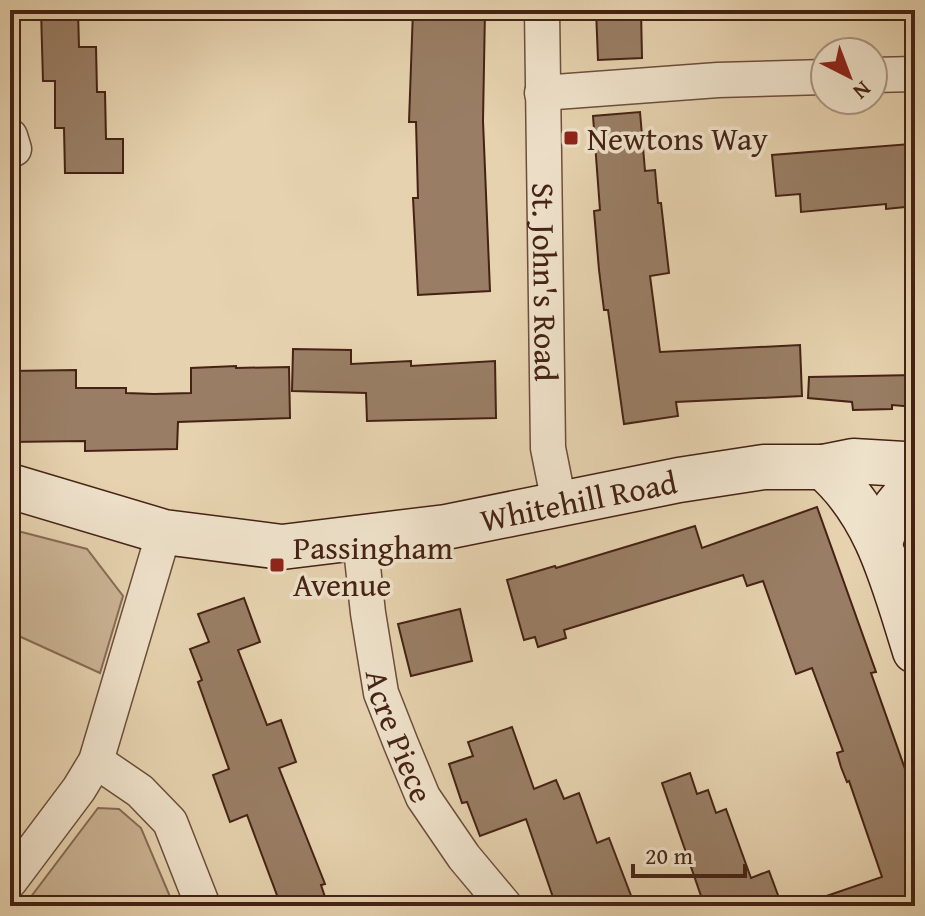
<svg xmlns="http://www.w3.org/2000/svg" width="925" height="916" font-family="'Gentium Book Plus',serif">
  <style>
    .green { fill: #cbb495; stroke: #886b54; stroke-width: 2 }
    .building { fill: #997e65; stroke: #452214; stroke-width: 2 }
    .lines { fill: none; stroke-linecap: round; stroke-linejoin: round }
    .street-casing { stroke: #6d4e3b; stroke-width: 37 }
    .secondary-casing { stroke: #452214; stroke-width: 47 }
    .street { stroke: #efe2cb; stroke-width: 34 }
    .secondary { stroke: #efe2cb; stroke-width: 44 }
    .poi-dot { fill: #8f2418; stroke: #efe2cb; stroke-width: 3 }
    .labels { text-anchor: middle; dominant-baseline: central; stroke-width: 7; stroke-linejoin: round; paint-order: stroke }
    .poi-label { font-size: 32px; fill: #452214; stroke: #efe2cb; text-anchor: start }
    .street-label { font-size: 32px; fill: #452214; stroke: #efe2cb }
  </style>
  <rect width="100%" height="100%" fill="#e6d2af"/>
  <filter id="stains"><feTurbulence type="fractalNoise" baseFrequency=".0025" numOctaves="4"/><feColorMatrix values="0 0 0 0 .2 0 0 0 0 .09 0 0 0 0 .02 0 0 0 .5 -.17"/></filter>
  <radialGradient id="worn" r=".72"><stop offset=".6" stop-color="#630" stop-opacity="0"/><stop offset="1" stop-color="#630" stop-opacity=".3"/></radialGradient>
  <g class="green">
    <polygon points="10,529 87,549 123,596 100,673 10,632"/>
    <polygon points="98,808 119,809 141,828 174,906 24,906"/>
  </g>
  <g class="building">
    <polygon points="41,10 78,10 79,47 96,47 97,92 105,92 106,139 123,139 123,173 65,173 64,128 55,128 55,81 43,81"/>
    <polygon points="413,10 485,10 483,121 490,291 418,295 413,198 418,198 416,122 409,122"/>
    <polygon points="596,10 641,10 642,58 598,60"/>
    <polygon points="640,112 645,171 655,170 658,203 661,203 669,273 650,276 660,352 800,345 802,396 676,402 678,416 624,424 608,310 604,310 599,270 594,211 600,210 593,116"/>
    <polygon points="910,144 911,161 915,161 915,206 886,209 886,204 801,212 800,194 776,196 772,155"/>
    <polygon points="293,349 351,350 351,364 411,361 411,366 495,361 496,418 367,421 366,393 292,391"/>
    <polygon points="236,366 236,368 289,367 290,418 178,422 177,449 85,451 85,441 10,442 10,371 76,370 76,388 126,388 126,393 154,394 191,393 191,368"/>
    <polygon points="915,375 915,407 892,405 892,409 853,410 852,402 808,398 809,377"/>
    <polygon points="817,507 876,672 871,673 915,797 915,906 813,906 812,901 882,877 849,781 847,782 841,767 837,753 843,751 812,668 796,674 763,581 747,586 743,575 564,630 566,638 538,647 535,637 524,640 507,580 555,566 556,568 695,526 702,548"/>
    <polygon points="244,598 260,642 238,650 267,725 281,720 296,762 279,768 325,884 321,885 328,906 281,906 247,815 230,822 213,775 229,769 198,682 202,680 190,649 209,642 198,614"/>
    <polygon points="460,609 472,661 411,676 398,624"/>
    <polygon points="512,727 534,789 556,780 564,799 579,793 597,843 609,838 635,906 556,906 526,819 480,836 467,802 462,803 449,764 473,756 468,742"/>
    <polygon points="690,773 697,794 708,790 716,813 726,809 751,878 769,871 782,906 684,906 684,903 701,896 662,783"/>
  </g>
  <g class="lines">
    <g class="street-casing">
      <g id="street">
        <path id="s1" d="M 542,10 L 548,448 L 559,503"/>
        <polyline points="873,75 915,74"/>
        <polyline points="542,93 718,80 825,77"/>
        <polyline points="10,136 14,149 10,149"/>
        <path id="s2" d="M 360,539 L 368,613 L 381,693 L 401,744 L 423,797 L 464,857 L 505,906"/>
        <polyline points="96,761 140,791 170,822 203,906"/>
        <polyline points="10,881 79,789 96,761 164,532"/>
      </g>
    </g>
    <g class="secondary-casing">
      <g id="secondary">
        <path d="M 823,467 C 878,514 894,585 915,651"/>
        <path id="s3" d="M 10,486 L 164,532 L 282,547 L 446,527 L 679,480 L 764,467 L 823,467 L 853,461 L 904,464 L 915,468"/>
        <path d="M 880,544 C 887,518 894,504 915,487"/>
      </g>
    </g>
    <use href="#street" class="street"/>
    <use href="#secondary" class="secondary"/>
  </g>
  <g class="poi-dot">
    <rect x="563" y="130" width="16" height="16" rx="4"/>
    <rect x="269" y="557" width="16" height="16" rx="4"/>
  </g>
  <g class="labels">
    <g class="poi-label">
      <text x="587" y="138">Newtons Way</text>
      <text x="293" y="547">Passingham<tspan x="293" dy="37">Avenue</tspan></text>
    </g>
    <g class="street-label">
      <text stroke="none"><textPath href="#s1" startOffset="272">St. John's Road</textPath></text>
      <text stroke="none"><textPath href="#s3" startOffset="580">Whitehill Road</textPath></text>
      <text stroke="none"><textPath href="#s2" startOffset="202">Acre Piece</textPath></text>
    </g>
  </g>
  <rect width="925" height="916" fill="none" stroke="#e6d2af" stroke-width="40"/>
  <rect x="12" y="12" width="901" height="892" fill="none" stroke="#452214" stroke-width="4"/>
  <rect x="20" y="20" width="885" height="876" fill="none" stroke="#452214" stroke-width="2"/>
  <g transform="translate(849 76) rotate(138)"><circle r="38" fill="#efe2cb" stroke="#ab9582" stroke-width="2"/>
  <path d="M0-6L14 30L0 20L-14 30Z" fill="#8f2418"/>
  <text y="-12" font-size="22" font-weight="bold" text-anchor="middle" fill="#452214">N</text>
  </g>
  <path d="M633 864v12h112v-12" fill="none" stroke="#452214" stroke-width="4"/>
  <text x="645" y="864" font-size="24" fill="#452214" stroke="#efe2cb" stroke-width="6" paint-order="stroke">20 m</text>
  <rect width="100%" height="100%" filter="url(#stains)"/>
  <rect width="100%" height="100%" fill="url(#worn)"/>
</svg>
